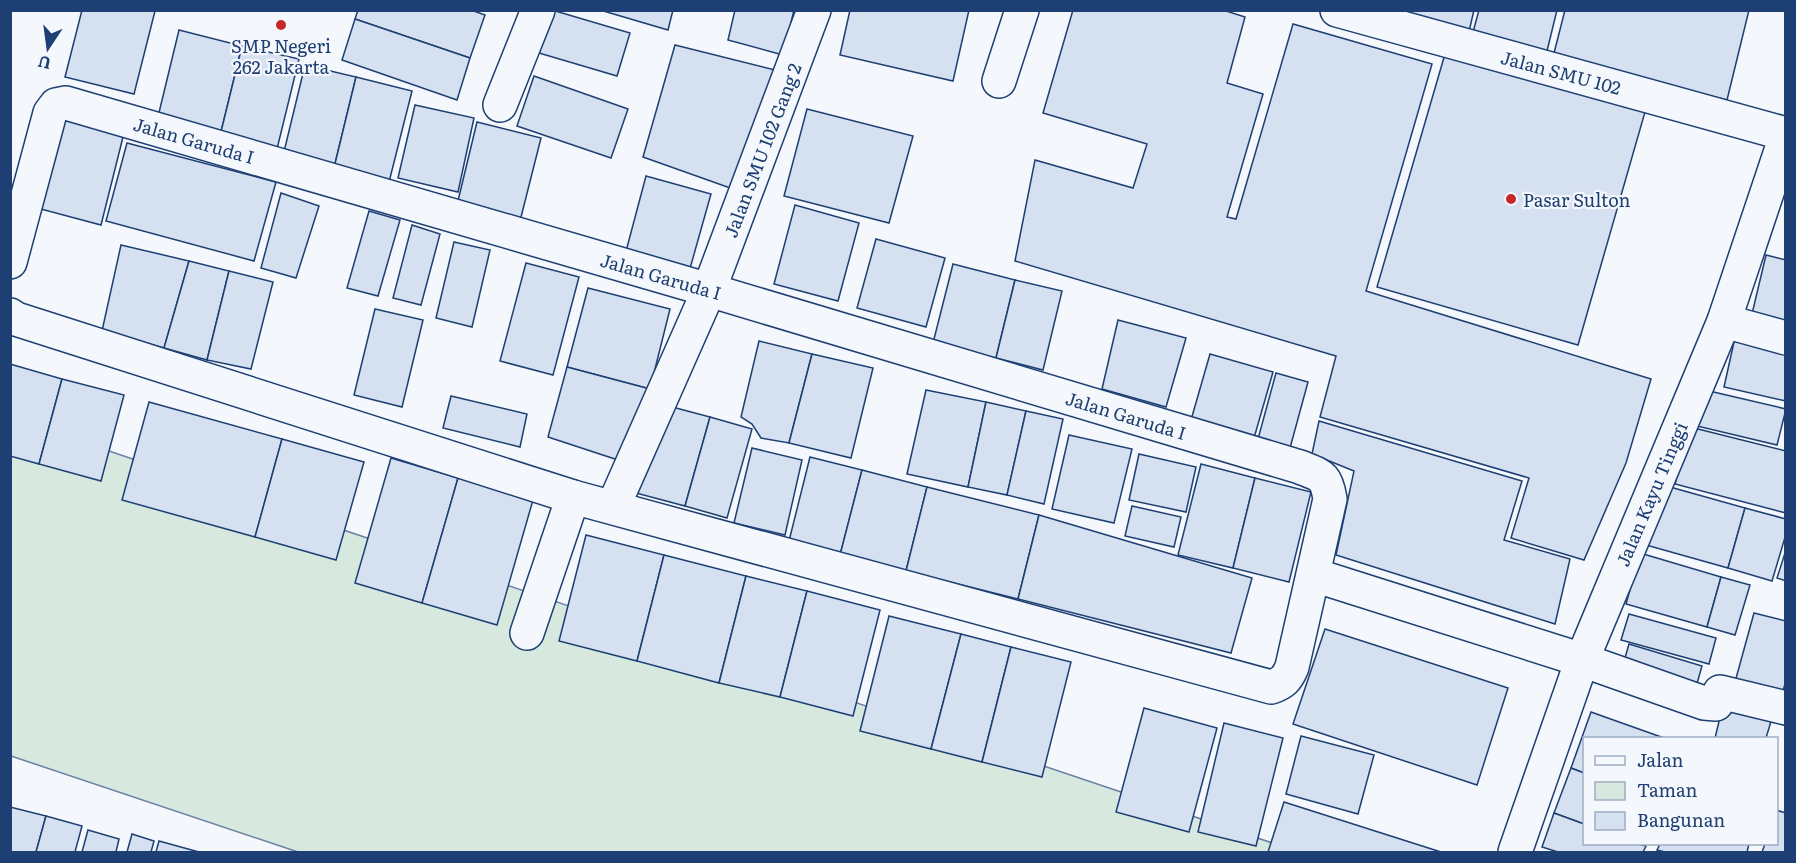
<svg xmlns="http://www.w3.org/2000/svg" width="1796" height="863" font-family="Literata,serif">
  <style>
    .green { fill: #d7e8df; stroke: #687fa3; stroke-width: 1.5 }
    .building { fill: #d5e0f0; stroke: #1d3f73; stroke-width: 1.5 }
    .lines { fill: none; stroke-linecap: round; stroke-linejoin: round }
    .street-casing { stroke: #1d3f73; stroke-width: 36 }
    .secondary-casing { stroke: #1d3f73; stroke-width: 36 }
    .street { stroke: #f4f7fb; stroke-width: 33 }
    .secondary { stroke: #f4f7fb; stroke-width: 33 }
    .poi-dot { fill: #c62828; stroke: #f4f7fb; stroke-width: 2 }
    .labels { text-anchor: middle; dominant-baseline: central; stroke-width: 4.5; stroke-linejoin: round; paint-order: stroke }
    .poi-label { font-size: 18px; fill: #1d3f73; stroke: #f4f7fb }
    .street-label { font-size: 18px; fill: #1d3f73; stroke: #f4f7fb }
  </style>
  <rect width="100%" height="100%" fill="#f4f7fb"/>
  <polygon class="green" points="11,418 1299,852 298,852 11,756"/>
  <g class="building">
    <polygon points="82,10 155,11 134,94 65,77"/>
    <polygon points="358,10 471,10 485,15 470,58 355,19"/>
    <polygon points="552,10 630,33 617,76 539,53"/>
    <polygon points="600,10 673,10 668,30"/>
    <polygon points="735,10 794,10 783,55 728,40"/>
    <polygon points="850,10 969,10 953,81 840,55"/>
    <polygon points="1073,10 1223,10 1245,17 1227,83 1263,94 1227,217 1236,219 1293,24 1432,64 1366,291 1651,379 1626,463 1584,560 1511,538 1529,478 1320,417 1336,356 1015,261 1035,160 1133,188 1147,144 1043,113"/>
    <polygon points="1377,10 1474,10 1468,36"/>
    <polygon points="1479,10 1557,10 1547,51 1473,32"/>
    <polygon points="1565,10 1749,10 1727,100 1553,57"/>
    <polygon points="355,19 470,58 457,100 342,60"/>
    <polygon points="179,30 242,46 219,140 156,125"/>
    <polygon points="675,45 775,70 733,189 643,157"/>
    <polygon points="242,46 299,59 276,153 219,140"/>
    <polygon points="1445,54 1645,112 1578,345 1377,287"/>
    <polygon points="305,65 356,77 333,172 282,160"/>
    <polygon points="534,76 628,109 611,158 517,126"/>
    <polygon points="356,77 412,91 388,186 333,172"/>
    <polygon points="415,105 474,118 458,192 398,178"/>
    <polygon points="807,109 913,136 889,223 784,196"/>
    <polygon points="59,117 124,133 101,225 37,208"/>
    <polygon points="477,122 541,138 519,225 456,209"/>
    <polygon points="127,143 276,182 254,261 106,221"/>
    <polygon points="646,176 711,194 689,272 625,255"/>
    <polygon points="281,193 319,206 296,278 261,268"/>
    <polygon points="795,205 859,223 838,301 774,284"/>
    <polygon points="369,211 400,220 378,296 347,288"/>
    <polygon points="412,225 440,234 421,305 393,298"/>
    <polygon points="876,239 945,258 926,327 857,308"/>
    <polygon points="454,242 490,250 472,327 436,318"/>
    <polygon points="121,245 189,261 164,348 102,331"/>
    <polygon points="1766,255 1786,260 1786,322 1752,314"/>
    <polygon points="189,261 229,271 207,360 164,348"/>
    <polygon points="526,263 579,277 553,375 500,361"/>
    <polygon points="953,264 1015,280 996,358 933,343"/>
    <polygon points="229,271 273,282 251,369 207,360"/>
    <polygon points="1015,280 1062,291 1043,370 996,358"/>
    <polygon points="588,288 670,309 650,389 567,367"/>
    <polygon points="375,309 423,320 402,407 354,395"/>
    <polygon points="1118,320 1186,338 1166,407 1102,389"/>
    <polygon points="1736,333 1786,345 1786,401 1724,387"/>
    <polygon points="759,341 812,354 789,443 761,438 752,424 741,417"/>
    <polygon points="812,354 873,368 851,458 789,443"/>
    <polygon points="1210,354 1273,372 1254,438 1191,420"/>
    <polygon points="10,364 62,379 39,464 10,456"/>
    <polygon points="567,367 650,389 618,460 548,437"/>
    <polygon points="1276,373 1308,382 1290,448 1258,439"/>
    <polygon points="62,379 124,395 101,481 39,464"/>
    <polygon points="926,390 986,402 968,487 907,474"/>
    <polygon points="1705,390 1786,409 1777,445 1697,426"/>
    <polygon points="451,396 527,414 520,447 443,428"/>
    <polygon points="149,402 282,439 255,537 122,500"/>
    <polygon points="986,402 1026,411 1007,495 968,487"/>
    <polygon points="661,404 710,417 685,506 636,493"/>
    <polygon points="1026,411 1063,419 1044,504 1007,495"/>
    <polygon points="710,417 752,429 727,518 685,506"/>
    <polygon points="1319,421 1522,481 1504,540 1570,559 1555,624 1336,555 1354,471 1312,454"/>
    <polygon points="1690,427 1786,451 1786,513 1675,484"/>
    <polygon points="1069,435 1132,449 1114,523 1052,509"/>
    <polygon points="282,439 364,462 336,560 255,537"/>
    <polygon points="752,448 802,460 785,535 734,523"/>
    <polygon points="1139,454 1196,467 1186,512 1129,500"/>
    <polygon points="810,457 862,470 840,555 789,541"/>
    <polygon points="391,458 458,478 422,603 355,583"/>
    <polygon points="1201,464 1255,478 1233,568 1178,555"/>
    <polygon points="862,470 927,487 906,571 840,555"/>
    <polygon points="458,478 533,500 497,625 422,603"/>
    <polygon points="1255,478 1311,492 1289,582 1233,568"/>
    <polygon points="1663,485 1745,508 1728,568 1646,545"/>
    <polygon points="927,487 1039,515 1018,599 906,571"/>
    <polygon points="1132,506 1181,517 1174,547 1125,536"/>
    <polygon points="1745,508 1786,519 1786,534 1772,581 1728,568"/>
    <polygon points="1039,515 1252,578 1231,653 1018,599"/>
    <polygon points="586,535 664,555 637,661 559,641"/>
    <polygon points="1786,550 1786,581 1777,578"/>
    <polygon points="1640,553 1721,577 1707,627 1626,604"/>
    <polygon points="664,555 746,576 719,683 637,661"/>
    <polygon points="746,576 807,591 780,697 719,683"/>
    <polygon points="1721,577 1750,585 1735,635 1707,627"/>
    <polygon points="807,591 880,610 853,716 780,697"/>
    <polygon points="1754,613 1786,621 1786,680 1782,695 1735,682"/>
    <polygon points="1629,614 1716,638 1709,664 1621,640"/>
    <polygon points="889,616 961,634 931,749 860,731"/>
    <polygon points="1325,629 1508,688 1477,785 1293,724"/>
    <polygon points="961,634 1011,647 982,762 931,749"/>
    <polygon points="1629,644 1702,666 1696,687 1623,665"/>
    <polygon points="1011,647 1071,662 1042,777 982,762"/>
    <polygon points="1723,705 1772,718 1766,738 1715,738"/>
    <polygon points="1144,708 1217,728 1189,832 1116,812"/>
    <polygon points="1591,712 1664,738 1584,738 1584,773 1571,768"/>
    <polygon points="1224,723 1283,738 1256,846 1198,832"/>
    <polygon points="1301,736 1374,755 1358,814 1286,794"/>
    <polygon points="1571,768 1584,773 1584,824 1554,813"/>
    <polygon points="1284,802 1441,852 1268,852"/>
    <polygon points="10,807 46,816 36,852 10,852"/>
    <polygon points="1776,810 1786,813 1786,852 1762,852 1765,844 1776,844"/>
    <polygon points="1554,813 1584,824 1584,844 1638,844 1646,846 1643,852 1558,852 1542,847"/>
    <polygon points="46,816 82,826 75,852 36,852"/>
    <polygon points="88,830 119,839 116,852 82,852"/>
    <polygon points="132,834 154,841 151,852 127,852"/>
    <polygon points="159,841 199,852 156,852"/>
    <polygon points="1660,844 1749,844 1747,852 1665,852 1657,850"/>
  </g>
  <g class="lines">
    <g class="street-casing">
      <g id="street">
        <polyline points="1337,10 1786,134"/>
        <polyline points="999,81 1022,10"/>
        <polyline points="500,105 538,10"/>
        <path d="M 10,262 L 50,113 L 56,105 L 66,103 L 709,290 L 1300,467 C 1322,476 1326,475 1330,499 L 1292,667 C 1287,679 1283,683 1271,687 L 573,497 L 16,319 L 10,315"/>
        <polyline points="1724,321 1786,338"/>
        <polyline points="613,507 709,290 814,10"/>
        <polyline points="1314,575 1582,660 1704,703 1716,704 1720,692 1786,708"/>
        <polyline points="527,633 573,497"/>
      </g>
    </g>
    <g class="secondary-casing">
      <polyline id="secondary" points="1515,852 1582,660 1724,321 1786,136"/>
    </g>
    <use href="#street" class="street"/>
    <use href="#secondary" class="secondary"/>
  </g>
  <g class="poi-dot">
    <circle cx="281" cy="25" r="6"/>
    <circle cx="1511" cy="199" r="6"/>
  </g>
  <g class="labels">
    <g class="poi-label">
      <text x="281" y="45">SMP Negeri<tspan x="281" dy="21">262 Jakarta</tspan></text>
      <text x="1523" y="199" text-anchor="start">Pasar Sulton</text>
    </g>
    <g class="street-label">
      <text transform="translate(1561 72) rotate(15)">Jalan SMU 102</text>
      <text transform="translate(194 140) rotate(16)">Jalan Garuda I</text>
      <text transform="translate(762 150) rotate(-69)">Jalan SMU 102 Gang 2</text>
      <text transform="translate(661 276) rotate(16)">Jalan Garuda I</text>
      <text transform="translate(1126 415) rotate(17)">Jalan Garuda I</text>
      <text transform="translate(1651 494) rotate(-67)">Jalan Kayu Tinggi</text>
    </g>
  </g>
  <rect width="1796" height="863" fill="none" stroke="#1d3f73" stroke-width="24"/>
  <rect x="1583" y="737" width="195" height="108" fill="#f4f7fb" stroke="#9eadc5" stroke-width="1.5"/>
  <rect x="1595" y="756" width="30" height="9" fill="#f4f7fb" stroke="#9eadc5" stroke-width="1.5"/>
  <text x="1637" y="767" font-size="18" fill="#1d3f73">Jalan</text>
  <rect x="1595" y="782" width="30" height="18" fill="#d7e8df" stroke="#9eadc5" stroke-width="1.5"/>
  <text x="1637" y="797" font-size="18" fill="#1d3f73">Taman</text>
  <rect x="1595" y="812" width="30" height="18" fill="#d5e0f0" stroke="#9eadc5" stroke-width="1.5"/>
  <text x="1637" y="827" font-size="18" fill="#1d3f73">Bangunan</text>
  <g transform="translate(48 48) rotate(193)" stroke="#f4f7fb" stroke-width="4.5" paint-order="stroke">
  <path d="M0-4.5L10 22L0 15L-10 22Z" fill="#1d3f73"/>
  <text y="-9" font-size="16" font-weight="bold" text-anchor="middle" fill="#1d3f73">U</text>
  </g>
</svg>
